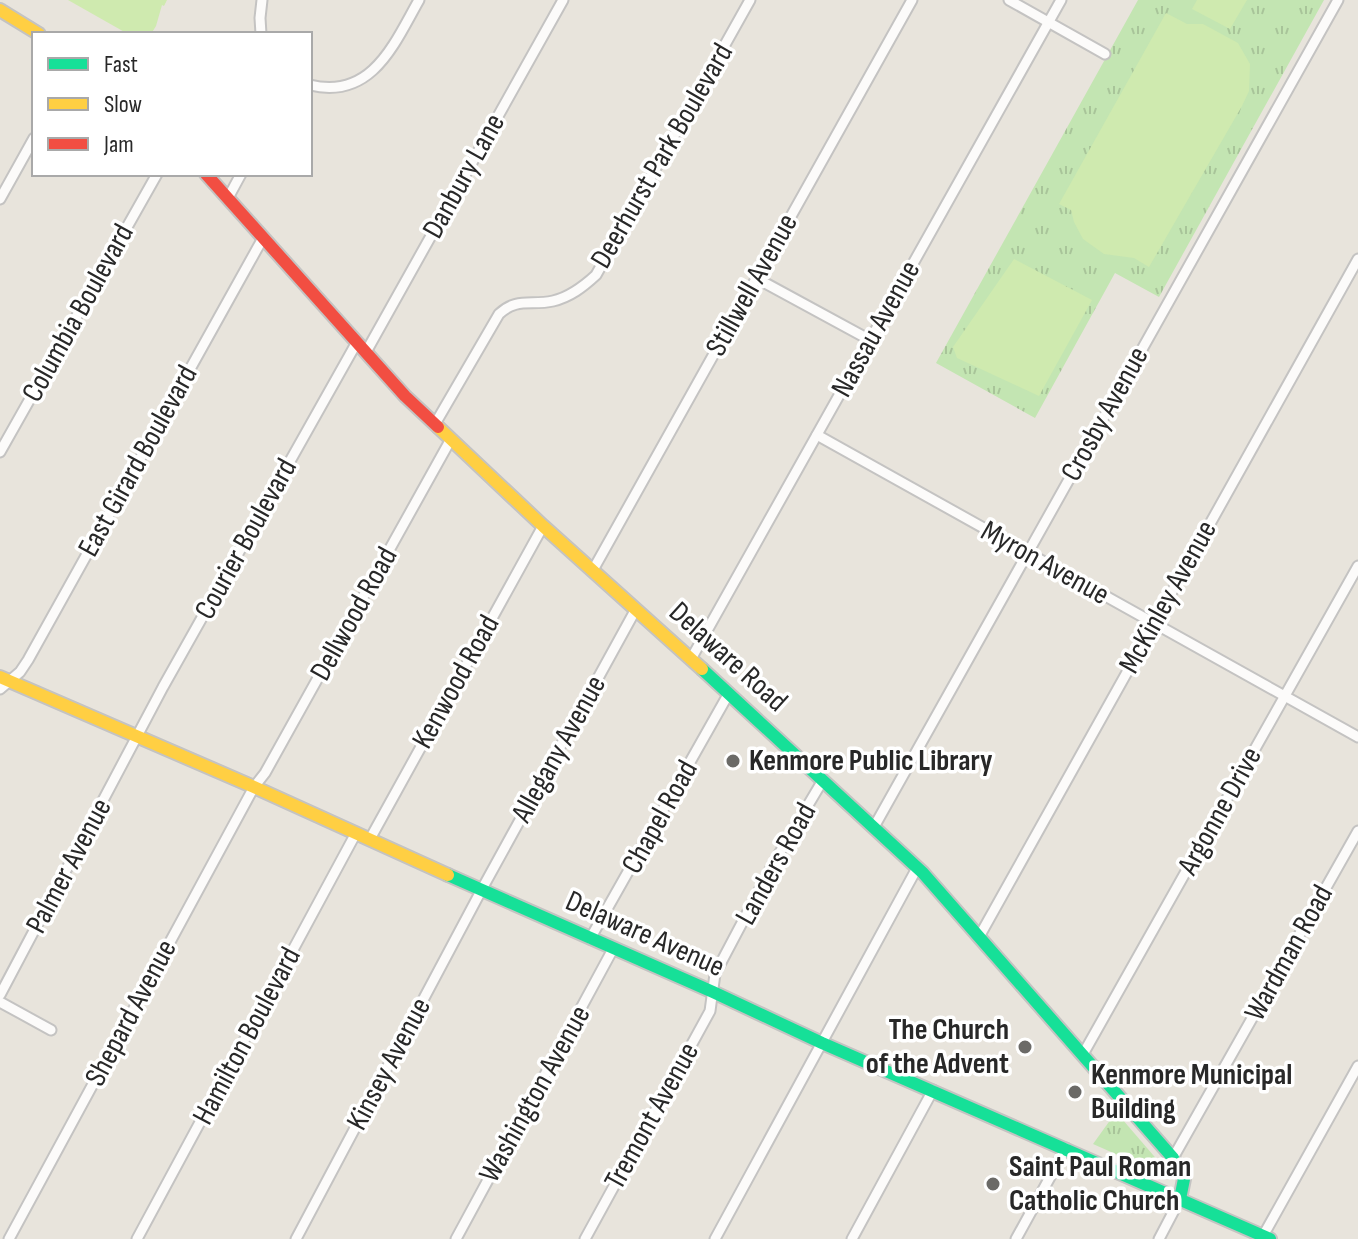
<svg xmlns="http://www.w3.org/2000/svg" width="1358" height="1239" font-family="'Sofia Sans Condensed',sans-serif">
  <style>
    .grass { fill: url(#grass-tufts) }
    .pitch { fill: #cfeaaf }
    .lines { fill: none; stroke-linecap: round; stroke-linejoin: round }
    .street-casing { stroke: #c4c3c2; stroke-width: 13 }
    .fast-casing { stroke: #c4c3c2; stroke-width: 16 }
    .slow-casing { stroke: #c4c3c2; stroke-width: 16 }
    .jam-casing { stroke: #c4c3c2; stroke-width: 16 }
    .street { stroke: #fcfbfa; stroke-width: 9 }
    .fast { stroke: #16e098; stroke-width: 12 }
    .slow { stroke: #ffcf43; stroke-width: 12 }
    .jam { stroke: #f24e42; stroke-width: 12 }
    .poi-dot { fill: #6b6a67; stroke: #fff; stroke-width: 3 }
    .labels { text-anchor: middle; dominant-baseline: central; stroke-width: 7; stroke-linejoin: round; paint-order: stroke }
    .street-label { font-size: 30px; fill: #282828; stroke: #fff }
    .poi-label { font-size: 30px; font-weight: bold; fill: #282828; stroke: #fff; text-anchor: start }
  </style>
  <defs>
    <pattern id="grass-tufts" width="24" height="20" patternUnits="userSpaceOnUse" patternTransform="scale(2)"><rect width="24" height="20" fill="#c3e5b2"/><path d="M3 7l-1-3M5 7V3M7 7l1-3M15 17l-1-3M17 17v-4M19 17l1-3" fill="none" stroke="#a8c499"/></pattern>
  </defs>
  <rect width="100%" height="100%" fill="#e8e4dc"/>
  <g class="grass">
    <polygon points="1138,0 1324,0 1159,297 1115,273 1035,418 936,363"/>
    <polygon points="1116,1112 1166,1170 1163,1175 1093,1144"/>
  </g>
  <g class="pitch">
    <polygon points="68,0 167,0 164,6 162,5 156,26 151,34 128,34"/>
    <polygon points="1197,0 1247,0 1230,29 1192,9"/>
    <polygon points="1166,13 1187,24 1203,24 1238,43 1250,64 1249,91 1242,106 1149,267 1134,258 1104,254 1083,239 1074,222 1071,210 1059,204"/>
    <polygon points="1014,259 1092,300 1039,396 957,358 953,347"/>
  </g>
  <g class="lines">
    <g class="street-casing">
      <g id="street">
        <polyline points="1009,0 1105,54"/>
        <polyline points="261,34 260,18 262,0"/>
        <path d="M 310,85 C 372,100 394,44 419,0"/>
        <polyline points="228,198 241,174"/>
        <polyline points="0,199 34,138"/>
        <polyline points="756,278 870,340"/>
        <polyline points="366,352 563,0"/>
        <path d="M 435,424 L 499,314 C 517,297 531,306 553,301 C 570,297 583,287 596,275 L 750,0"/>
        <polyline points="817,435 1358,737"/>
        <polyline points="0,452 157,174"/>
        <polyline points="593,570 912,0"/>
        <polyline points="691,659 1061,0"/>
        <polyline points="0,689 20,672 28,660 263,238"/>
        <polyline points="874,827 1338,0"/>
        <polyline points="370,839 543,526"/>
        <polyline points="979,937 1358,259"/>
        <polyline points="590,939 729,693"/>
        <polyline points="0,995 163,687 357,342"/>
        <polyline points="0,1002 51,1030"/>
        <polyline points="1082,1056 1358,566"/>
        <polyline points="1173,1158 1358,831"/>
        <polyline points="1263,1236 1358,1066"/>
        <polyline points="9,1239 254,787 265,773 451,439"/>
        <polyline points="137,1239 356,833"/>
        <polyline points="296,1239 482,889 636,609"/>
        <polyline points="456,1239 613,949"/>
        <polyline points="585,1239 710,1011 715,974 773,864 823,780"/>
        <polyline points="715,1239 917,868"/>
        <polyline points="852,1239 933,1090"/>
        <polyline points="1016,1239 1066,1148"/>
        <polyline points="1159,1239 1180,1199"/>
      </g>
    </g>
    <g class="fast-casing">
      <g id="fast">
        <polyline points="702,669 923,873 1173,1158 1184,1179 1180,1199"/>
        <polyline points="448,875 713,992 822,1043 1270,1239"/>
      </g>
    </g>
    <g class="slow-casing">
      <g id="slow">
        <polyline points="0,10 39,34"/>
        <polyline points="438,427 543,526 702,669"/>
        <polyline points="0,677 254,787 448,875"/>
      </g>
    </g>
    <g class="jam-casing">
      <polyline id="jam" points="206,174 405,396 438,427"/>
    </g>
    <use href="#street" class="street"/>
    <use href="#fast" class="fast"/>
    <use href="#slow" class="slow"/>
    <use href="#jam" class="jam"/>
  </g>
  <g class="poi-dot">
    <circle cx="733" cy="761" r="8"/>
    <circle cx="1025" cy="1047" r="8"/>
    <circle cx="1075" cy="1092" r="8"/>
    <circle cx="993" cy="1184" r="8"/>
  </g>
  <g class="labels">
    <g class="street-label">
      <text transform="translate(662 156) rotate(-60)">Deerhurst Park Boulevard</text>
      <text transform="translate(464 176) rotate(-61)">Danbury Lane</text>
      <text transform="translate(752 285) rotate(-61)">Stillwell Avenue</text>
      <text transform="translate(78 313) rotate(-61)">Columbia Boulevard</text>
      <text transform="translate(876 329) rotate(-61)">Nassau Avenue</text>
      <text transform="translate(1105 414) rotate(-61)">Crosby Avenue</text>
      <text transform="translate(138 461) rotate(-61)">East Girard Boulevard</text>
      <text transform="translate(246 539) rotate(-61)">Courier Boulevard</text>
      <text transform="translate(1045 563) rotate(29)">Myron Avenue</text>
      <text transform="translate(1168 597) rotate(-61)">McKinley Avenue</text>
      <text transform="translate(354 614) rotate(-61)">Dellwood Road</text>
      <text transform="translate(728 657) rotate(42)">Delaware Road</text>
      <text transform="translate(456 682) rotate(-61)">Kenwood Road</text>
      <text transform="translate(559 749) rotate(-61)">Allegany Avenue</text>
      <text transform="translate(1220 811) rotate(-61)">Argonne Drive</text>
      <text transform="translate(660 817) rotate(-61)">Chapel Road</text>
      <text transform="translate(776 864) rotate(-61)">Landers Road</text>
      <text transform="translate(69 866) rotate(-62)">Palmer Avenue</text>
      <text transform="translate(645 934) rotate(24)">Delaware Avenue</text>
      <text transform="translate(1289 953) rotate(-61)">Wardman Road</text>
      <text transform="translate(131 1013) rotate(-62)">Shepard Avenue</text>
      <text transform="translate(247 1036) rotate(-62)">Hamilton Boulevard</text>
      <text transform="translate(389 1064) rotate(-62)">Kinsey Avenue</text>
      <text transform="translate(535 1094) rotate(-61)">Washington Avenue</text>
      <text transform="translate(652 1116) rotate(-61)">Tremont Avenue</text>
    </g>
    <g class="poi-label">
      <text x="749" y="761">Kenmore Public Library</text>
      <text x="1009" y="1030" text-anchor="end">The Church<tspan x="1009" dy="34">of the Advent</tspan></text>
      <text x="1091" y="1075">Kenmore Municipal<tspan x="1091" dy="34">Building</tspan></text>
      <text x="1009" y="1167">Saint Paul Roman<tspan x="1009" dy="34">Catholic Church</tspan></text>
    </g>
  </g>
  <rect x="32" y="32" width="280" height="144" fill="#ffffff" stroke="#a9a9a9" stroke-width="2"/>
  <rect x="48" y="58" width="40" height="12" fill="#16e098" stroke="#a9a9a9" stroke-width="2"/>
  <text x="104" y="72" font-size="24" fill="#282828">Fast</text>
  <rect x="48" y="98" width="40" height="12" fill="#ffcf43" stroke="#a9a9a9" stroke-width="2"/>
  <text x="104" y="112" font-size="24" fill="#282828">Slow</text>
  <rect x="48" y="138" width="40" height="12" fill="#f24e42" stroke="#a9a9a9" stroke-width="2"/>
  <text x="104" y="152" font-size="24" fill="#282828">Jam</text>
</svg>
